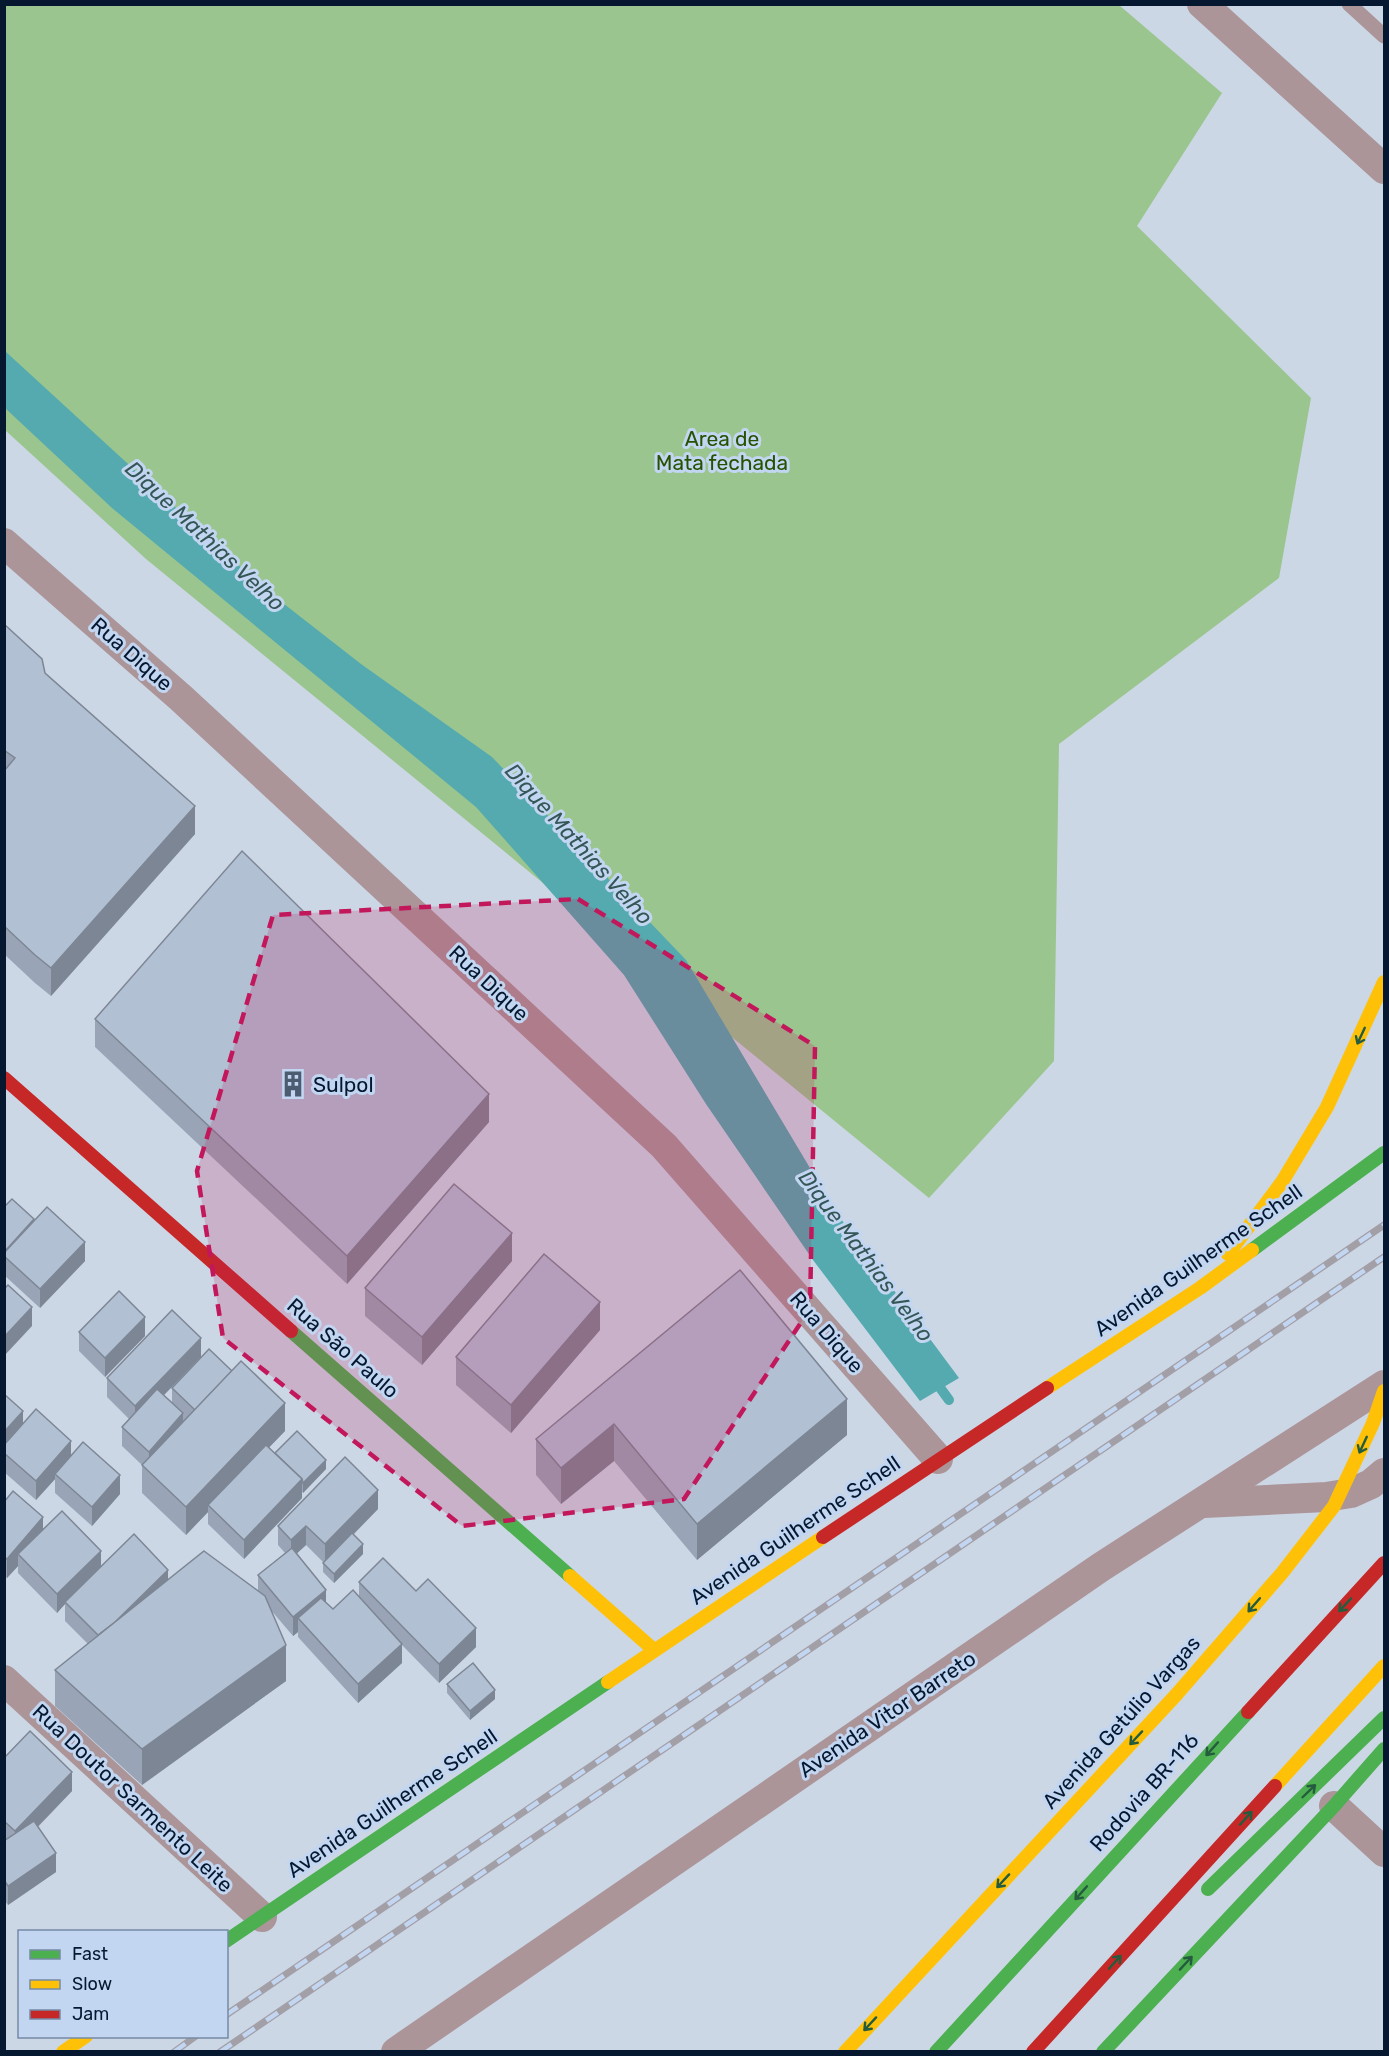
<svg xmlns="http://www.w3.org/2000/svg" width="1389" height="2056" font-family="Rubik,sans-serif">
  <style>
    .green { fill: #9bc58f }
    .water { fill: #54aaaf }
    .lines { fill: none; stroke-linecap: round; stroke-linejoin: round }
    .stream { stroke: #54aaaf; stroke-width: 10 }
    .lane { stroke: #ab9599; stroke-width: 15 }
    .street { stroke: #ab9599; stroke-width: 30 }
    .fast { stroke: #4caf50; stroke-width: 14 }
    .slow { stroke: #ffc107; stroke-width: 14 }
    .jam { stroke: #c62828; stroke-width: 14 }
    .rail-casing { stroke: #a39fa7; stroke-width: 7 }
    .rail { stroke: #c2d6f1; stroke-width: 4.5; stroke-dasharray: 14; stroke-linecap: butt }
    .slow-bridge { stroke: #ffc107; stroke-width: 14 }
    .wall { fill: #99a5b6 }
    .shaded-wall { fill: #7d8694 }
    .building { fill: #b2c0d4; stroke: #7d8694; stroke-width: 1.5 }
    .oneway { stroke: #255c3e }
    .marked { fill: #c2185b; fill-opacity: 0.2; stroke: #c2185b; stroke-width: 4.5; stroke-dasharray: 12 8; stroke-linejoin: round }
    .labels { text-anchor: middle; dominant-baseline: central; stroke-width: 6; stroke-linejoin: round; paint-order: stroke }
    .park-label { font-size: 21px; fill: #265200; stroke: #c2d6f1 }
    .street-label { font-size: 21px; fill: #051830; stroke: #c2d6f1 }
    .poi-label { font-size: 21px; fill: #051830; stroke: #c2d6f1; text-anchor: start }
    .water-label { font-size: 22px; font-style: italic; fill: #355656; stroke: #c2d6f1 }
  </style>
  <rect width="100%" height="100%" fill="#ccd7e6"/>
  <polygon class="green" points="5,4 1119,5 1222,93 1137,226 1311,398 1279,578 1059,744 1054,1061 929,1198 146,559 5,430"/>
  <polygon class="water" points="5,351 261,586 361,664 492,757 686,960 838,1215 959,1378 920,1401 813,1260 706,1104 624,975 476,807 112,508 5,408"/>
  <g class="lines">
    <polyline class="stream" points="933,1378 949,1400"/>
    <polyline class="lane" points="1349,4 1384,36"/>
    <g class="street">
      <polyline points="1202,4 1384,169"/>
      <polyline points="4,543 181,698 664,1146 938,1459"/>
      <polyline points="1204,1503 1326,1497 1351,1493 1371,1484 1384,1473"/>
      <polyline points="4,1680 262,1917"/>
      <polyline points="1334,1806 1384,1852"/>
      <polyline points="396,2052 1101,1567 1384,1385"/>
    </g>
    <g class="fast">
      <polyline points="1252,1250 1384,1153"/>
      <polyline points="291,1331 570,1576"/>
      <polyline points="1208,1889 1384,1718"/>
      <polyline points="226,1941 608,1682"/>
      <polyline points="936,2052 1248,1712"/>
      <polyline points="1103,2052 1334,1806 1384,1749"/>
    </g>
    <g class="slow">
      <polyline points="1228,1254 1282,1182 1327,1107 1384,982"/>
      <polyline points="1047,1388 1200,1288 1252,1250"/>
      <polyline points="570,1576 654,1650"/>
      <polyline points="608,1682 823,1537"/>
      <polyline points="1275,1786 1384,1666"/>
      <polyline points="63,2052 86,2036"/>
      <polyline points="845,2052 1176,1695"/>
    </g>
    <g class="jam">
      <polyline points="4,1078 291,1331"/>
      <polyline points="823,1537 1047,1388"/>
      <polyline points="1248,1712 1384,1563"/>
      <polyline points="1033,2052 1275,1786"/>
    </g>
    <g class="rail-casing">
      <g id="rail">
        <polyline points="226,2015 1384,1225"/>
        <polyline points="174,2052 196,2036"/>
        <polyline points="220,2052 1384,1257"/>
      </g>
    </g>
    <use href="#rail" class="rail"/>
    <polyline class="slow-bridge" points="1176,1695 1282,1573 1334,1506 1373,1423 1384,1391"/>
  </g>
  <g class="wall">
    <polygon points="4,624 45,673 195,834 51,996 35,983 4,954"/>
    <polygon points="95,1019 489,1122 347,1284 95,1047"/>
    <polygon points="4,1207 34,1221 85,1261 40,1308 4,1275"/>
    <polygon points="512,1261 422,1365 365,1316 365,1288"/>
    <polygon points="740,1270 847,1435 697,1560 614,1461 561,1504 536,1475 536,1439"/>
    <polygon points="600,1330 511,1433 456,1385 456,1357"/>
    <polygon points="79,1332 145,1336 105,1377 79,1351"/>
    <polygon points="107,1378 164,1395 172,1402 172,1388 285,1431 269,1447 275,1453 326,1469 303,1493 302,1492 302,1498 244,1559 208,1524 208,1512 186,1535 142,1493 142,1465 122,1446 122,1427 129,1419 107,1397"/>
    <polygon points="4,1394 23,1423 71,1455 120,1494 92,1526 55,1493 55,1479 36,1500 4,1472"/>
    <polygon points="4,1502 101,1567 168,1579 258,1592 258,1575 285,1553 278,1545 278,1526 378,1509 354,1534 363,1554 334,1583 323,1572 323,1562 306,1545 297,1553 326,1603 333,1609 359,1597 359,1582 416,1591 476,1647 439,1683 402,1645 402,1663 358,1703 298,1637 298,1632 293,1636 270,1609 286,1681 142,1785 55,1706 55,1670 88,1644 65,1621 65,1604 57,1613 18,1573 18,1566 7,1578 4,1576"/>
    <polygon points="447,1684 495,1699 470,1720 447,1693"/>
    <polygon points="4,1758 72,1791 38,1827 56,1872 8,1905 4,1900"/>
  </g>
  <g class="shaded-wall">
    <polygon points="195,806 195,834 51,996 51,968"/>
    <polygon points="489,1094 489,1122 347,1284 347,1256"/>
    <polygon points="34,1219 34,1229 6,1250"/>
    <polygon points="512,1233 512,1261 422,1365 422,1337"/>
    <polygon points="85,1242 85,1261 40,1308 40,1289"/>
    <polygon points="600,1302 600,1330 511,1433 511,1405"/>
    <polygon points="32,1307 32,1326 4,1356 4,1337"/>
    <polygon points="145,1317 145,1336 105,1377 105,1358"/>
    <polygon points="201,1338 201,1357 135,1425 135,1406"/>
    <polygon points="847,1399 847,1435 697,1560 697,1524"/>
    <polygon points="285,1403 285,1431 211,1508 208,1505 208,1512 186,1535 186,1507"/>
    <polygon points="23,1411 23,1430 4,1451 4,1432"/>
    <polygon points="183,1413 183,1432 149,1471 149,1452"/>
    <polygon points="614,1424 614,1461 561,1504 561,1468"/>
    <polygon points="71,1441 71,1460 55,1474 55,1479 36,1500 36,1481"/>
    <polygon points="326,1460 326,1469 303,1493 303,1483"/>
    <polygon points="120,1475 120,1494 92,1526 92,1507"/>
    <polygon points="302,1479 302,1498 244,1559 244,1540"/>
    <polygon points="378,1490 378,1509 325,1563 325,1544"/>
    <polygon points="43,1517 43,1536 18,1554 18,1566 7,1578 7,1559"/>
    <polygon points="306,1526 306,1545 291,1559 291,1540"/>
    <polygon points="363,1544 363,1554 334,1583 334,1574"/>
    <polygon points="101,1551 101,1570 65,1602 65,1604 57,1613 57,1594"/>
    <polygon points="168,1570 168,1589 100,1637"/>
    <polygon points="326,1590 326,1609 298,1618 298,1632 293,1636 293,1617"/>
    <polygon points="476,1628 476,1647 439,1683 439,1664"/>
    <polygon points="402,1644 402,1663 358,1703 358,1684"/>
    <polygon points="286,1645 286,1681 142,1785 142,1749"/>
    <polygon points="495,1690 495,1699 470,1720 470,1711"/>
    <polygon points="72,1772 72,1791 15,1850 15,1831"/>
    <polygon points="56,1853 56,1872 8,1905 8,1886"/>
  </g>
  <g class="building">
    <polygon points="4,624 42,659 45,673 195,806 51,968 35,955 4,926 4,771 15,758 4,750"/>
    <polygon points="242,851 489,1094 347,1256 95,1019"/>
    <polygon points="454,1184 512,1233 422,1337 365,1288"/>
    <polygon points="12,1199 34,1219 6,1250 4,1244 4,1207"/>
    <polygon points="47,1207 85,1242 40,1289 4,1256 4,1253"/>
    <polygon points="544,1254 600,1302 511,1405 456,1357"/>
    <polygon points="740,1270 847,1399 697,1524 614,1424 561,1468 536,1439"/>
    <polygon points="8,1285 32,1307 4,1337 4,1289"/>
    <polygon points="119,1291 145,1317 105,1358 79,1332"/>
    <polygon points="172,1310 201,1338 135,1406 107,1378"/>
    <polygon points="209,1349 232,1371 195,1410 172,1388"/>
    <polygon points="241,1361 285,1403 186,1507 142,1465"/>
    <polygon points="157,1389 183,1413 149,1452 122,1427"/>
    <polygon points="4,1394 23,1411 4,1432"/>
    <polygon points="36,1409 71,1441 36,1481 4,1453 4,1445"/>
    <polygon points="297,1431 326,1460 303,1483 302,1479 275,1453"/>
    <polygon points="83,1442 120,1475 92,1507 55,1474"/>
    <polygon points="266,1445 302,1479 244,1540 208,1505"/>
    <polygon points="345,1457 378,1490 325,1544 306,1526 291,1540 278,1526"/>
    <polygon points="13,1491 43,1517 7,1559 4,1557 4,1502"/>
    <polygon points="62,1511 101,1551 57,1594 18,1554"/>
    <polygon points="352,1533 363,1544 334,1574 323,1563"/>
    <polygon points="134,1534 168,1570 115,1622 98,1635 65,1602"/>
    <polygon points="292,1548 326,1590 293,1617 258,1575"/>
    <polygon points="204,1551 265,1596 286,1645 142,1749 55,1670"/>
    <polygon points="383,1558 416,1591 428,1579 476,1628 439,1664 359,1582"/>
    <polygon points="353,1590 402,1644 358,1684 298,1618 321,1598 333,1609"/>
    <polygon points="473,1663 495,1690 470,1711 447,1684"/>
    <polygon points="30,1731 72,1772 15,1831 4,1821 4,1758"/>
    <polygon points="34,1821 56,1853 8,1886 4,1880 4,1841"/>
  </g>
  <defs><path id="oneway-shaft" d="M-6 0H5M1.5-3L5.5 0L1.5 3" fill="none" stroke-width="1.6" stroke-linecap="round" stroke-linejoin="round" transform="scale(1.5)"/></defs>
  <g class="oneway">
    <use href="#oneway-shaft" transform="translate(1361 1036) rotate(115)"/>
    <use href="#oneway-shaft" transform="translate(1363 1445) rotate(115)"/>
    <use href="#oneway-shaft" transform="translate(1254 1605) rotate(131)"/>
    <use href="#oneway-shaft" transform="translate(1345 1605) rotate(133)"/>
    <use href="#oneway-shaft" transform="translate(1136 1738) rotate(133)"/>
    <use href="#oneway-shaft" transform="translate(1212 1749) rotate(132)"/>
    <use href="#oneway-shaft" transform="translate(1309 1791) rotate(-44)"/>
    <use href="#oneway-shaft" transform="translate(1246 1818) rotate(-48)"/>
    <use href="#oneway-shaft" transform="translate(1003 1881) rotate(133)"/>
    <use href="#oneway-shaft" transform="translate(1081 1893) rotate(132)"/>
    <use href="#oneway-shaft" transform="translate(1115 1962) rotate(-48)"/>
    <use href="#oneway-shaft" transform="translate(1186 1963) rotate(-47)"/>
    <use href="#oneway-shaft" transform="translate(870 2024) rotate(133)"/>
  </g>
  <path class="marked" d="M 578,899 L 815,1046 L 810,1309 L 684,1499 L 462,1526 L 223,1338 L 197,1171 L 273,915 Z"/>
  <defs>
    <g id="building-bare" transform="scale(2.07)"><path d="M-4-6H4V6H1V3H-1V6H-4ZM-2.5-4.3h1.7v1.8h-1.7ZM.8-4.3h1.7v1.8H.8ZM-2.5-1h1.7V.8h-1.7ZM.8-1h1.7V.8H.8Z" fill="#4b5b70" stroke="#c2d6f1" stroke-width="2.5" paint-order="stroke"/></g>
  </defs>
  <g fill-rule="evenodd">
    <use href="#building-bare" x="293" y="1084"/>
  </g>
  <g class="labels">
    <g class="park-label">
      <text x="722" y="438">Area de<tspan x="722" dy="24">Mata fechada</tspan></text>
    </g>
    <g class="street-label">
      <text transform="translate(132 654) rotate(41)">Rua Dique</text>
      <text transform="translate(489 983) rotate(43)">Rua Dique</text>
      <text transform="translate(1198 1260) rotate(-35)">Avenida Guilherme Schell</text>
      <text transform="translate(827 1332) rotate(49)">Rua Dique</text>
      <text transform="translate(343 1348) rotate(41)">Rua São Paulo</text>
      <text transform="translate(795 1530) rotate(-34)">Avenida Guilherme Schell</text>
      <text transform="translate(887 1714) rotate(-34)">Avenida Vitor Barreto</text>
      <text transform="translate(1121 1722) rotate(-48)">Avenida Getúlio Vargas</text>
      <text transform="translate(1144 1792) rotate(-48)">Rodovia BR-116</text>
      <text transform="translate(133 1798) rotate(43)">Rua Doutor Sarmento Leite</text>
      <text transform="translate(392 1803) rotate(-34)">Avenida Guilherme Schell</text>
    </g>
    <g class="poi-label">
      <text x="313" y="1084">Sulpol</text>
    </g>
    <g class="water-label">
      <text transform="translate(205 536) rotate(43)">Dique Mathias Velho</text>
      <text transform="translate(579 844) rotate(48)">Dique Mathias Velho</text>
      <text transform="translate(866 1256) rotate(53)">Dique Mathias Velho</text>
    </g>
  </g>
  <rect width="1389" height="2056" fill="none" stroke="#051830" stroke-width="12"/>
  <rect x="18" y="1930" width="210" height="108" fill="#c2d6f1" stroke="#768aa4" stroke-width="1.5"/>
  <rect x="30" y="1950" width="30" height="9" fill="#4caf50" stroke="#768aa4" stroke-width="1.5"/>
  <text x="72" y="1960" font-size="18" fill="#051830">Fast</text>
  <rect x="30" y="1980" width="30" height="9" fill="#ffc107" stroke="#768aa4" stroke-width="1.5"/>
  <text x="72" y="1990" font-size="18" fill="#051830">Slow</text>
  <rect x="30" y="2010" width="30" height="9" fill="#c62828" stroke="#768aa4" stroke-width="1.5"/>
  <text x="72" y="2020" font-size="18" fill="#051830">Jam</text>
</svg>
